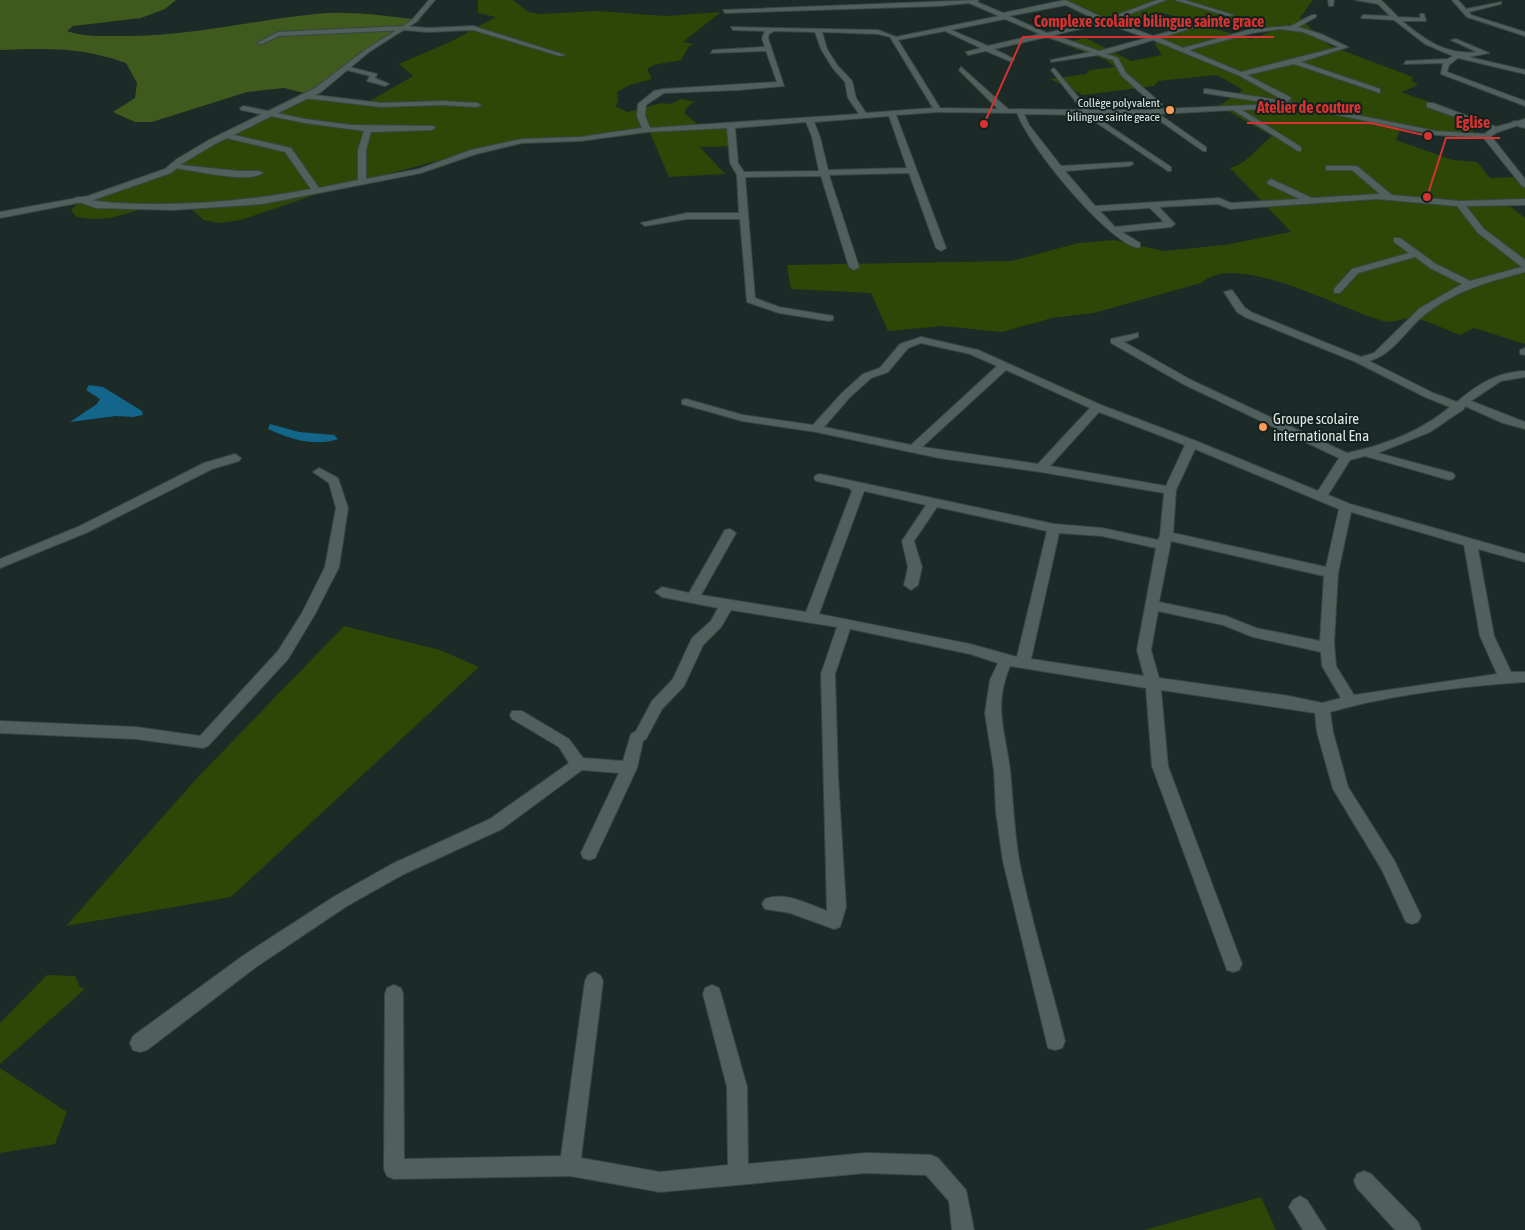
<svg xmlns="http://www.w3.org/2000/svg" width="1525" height="1230" font-family="'Asap Condensed',sans-serif">
  <style>
    .green { fill: #2d4706 }
    .forest { fill: #3e5a1d }
    .water { fill: #13668a }
    .lines { fill: none; stroke-linecap: round; stroke-linejoin: round }
    .minor-casing { stroke: #3a4643; stroke-width: 2 }
    .tertiary-casing { stroke: #3a4643; stroke-width: 2 }
    .minor { fill: #50605d; fill-rule: evenodd }
    .tertiary { fill: #50605d; fill-rule: evenodd }
    .poi-dot { fill: #fe9b59; stroke: #12211e; stroke-width: 2 }
    .labels { text-anchor: middle; dominant-baseline: central; stroke-width: 4; stroke-linejoin: round; paint-order: stroke }
    .far-poi-label { font-size: 12px; fill: #dee7e5; stroke: #12211e; text-anchor: end }
    .poi-label { font-size: 15px; fill: #dee7e5; stroke: #12211e; text-anchor: start }
    .leader { fill: none; stroke: #d63231; stroke-width: 2 }
    .callout-dot { fill: #d63231; stroke: #12211e; stroke-width: 2 }
    .callout-label { font-size: 16px; text-anchor: middle; font-weight: bold; fill: #d63231; stroke: #12211e; stroke-width: 4; stroke-linejoin: round; paint-order: stroke }
  </style>
  <rect width="100%" height="100%" fill="#1c2a28"/>
  <g class="green">
    <polygon points="478,0 513,0 528,12 540,14 597,11 666,16 721,12 683,42 694,44 689,46 681,60 654,65 647,69 652,79 630,85 617,92 618,102 615,106 628,112 661,103 671,104 681,99 695,102 689,105 684,113 700,126 728,126 733,146 700,147 725,174 669,177 650,133 546,140 455,156 329,190 241,220 219,223 203,220 190,207 153,206 111,218 91,219 76,217 71,210 80,201 149,177 312,95 368,102 413,76 399,64 452,41 496,17 478,13"/>
    <path d="M 1061,0 L 1313,0 L 1300,18 L 1328,45 L 1413,77 L 1411,80 L 1418,85 L 1401,92 L 1473,117 L 1473,135 L 1401,127 L 1396,140 L 1453,160 L 1477,162 L 1490,178 L 1514,177 L 1525,184 L 1525,202 L 1506,203 L 1525,218 L 1525,344 L 1474,328 L 1460,335 C 1446,330 1428,320 1413,318 C 1403,317 1392,324 1383,321 C 1342,310 1237,250 1201,283 L 1094,313 L 1052,318 L 1002,332 L 943,326 L 888,331 L 871,293 L 791,289 L 787,265 L 1012,261 L 1078,243 L 1114,240 L 1164,251 L 1224,245 L 1291,232 L 1230,168 C 1247,164 1258,147 1272,136 L 1219,106 L 1243,90 L 1217,75 L 1158,81 L 1154,86 L 1083,95 L 1050,79 L 1086,74 L 1089,70 L 1115,67 L 1104,59 L 1060,43 L 1086,38 L 1131,61 L 1162,55 L 1155,44 L 1158,38 L 1205,26 L 1251,39 L 1271,32 L 1220,15 L 1190,20 L 1162,13 L 1113,24 Z"/>
    <polygon points="344,626 440,650 479,667 231,897 66,926 198,777"/>
    <polygon points="47,975 75,976 80,987 85,989 0,1064 0,1023"/>
    <polygon points="0,1068 67,1112 55,1144 0,1153"/>
    <polygon points="1261,1197 1276,1230 1145,1230"/>
  </g>
  <path class="forest" d="M 0,0 L 176,0 L 165,9 L 141,18 L 73,26 L 67,31 C 84,37 102,36 120,36 C 187,37 249,21 315,14 C 350,10 386,16 421,20 L 372,49 L 312,95 L 284,88 L 247,92 L 152,122 L 135,122 L 113,112 L 135,98 L 137,83 L 126,63 C 83,47 45,48 0,50 Z"/>
  <g class="water">
    <polygon points="89,385 103,387 142,411 143,415 133,417 116,416 70,422 97,404 100,399 86,390"/>
    <path d="M 270,424 L 299,432 L 334,435 L 338,439 C 315,447 289,439 268,429 Z"/>
  </g>
  <g class="lines">
    <g class="minor-casing">
      <g id="minor">
        <path d="M 979,0 L 977,2 L 1003,13 L 1065,0 L 1106,19 L 1157,0 L 1166,0 L 1112,21 L 1153,36 L 1208,21 L 1208,23 L 1160,38 L 1183,48 L 1252,29 L 1291,26 L 1312,15 L 1316,15 L 1316,17 L 1298,27 L 1321,34 L 1348,47 L 1301,62 L 1380,89 L 1380,93 L 1294,64 L 1247,75 L 1290,97 L 1291,99 L 1287,101 L 1436,131 L 1486,134 L 1490,136 L 1486,138 L 1436,135 L 1298,107 L 1242,110 L 1301,147 L 1301,151 L 1298,151 L 1233,110 L 1159,114 L 1206,147 L 1206,151 L 1203,151 L 1150,114 L 1093,115 L 1171,167 L 1171,171 L 1168,171 L 1085,115 L 1024,114 L 1029,125 L 1061,166 L 1132,162 L 1133,164 L 1129,166 L 1065,171 L 1095,206 L 1219,198 L 1231,203 L 1300,199 L 1268,184 L 1267,182 L 1271,179 L 1312,198 L 1380,194 L 1352,170 L 1326,170 L 1326,166 L 1357,166 L 1392,195 L 1460,201 L 1525,199 L 1525,205 L 1466,206 L 1484,229 L 1525,260 L 1525,272 C 1488,282 1460,289 1428,312 C 1407,327 1395,354 1369,361 L 1433,393 L 1457,402 C 1478,384 1497,372 1525,371 L 1525,377 L 1501,381 L 1471,401 L 1525,422 L 1525,429 L 1503,423 L 1465,406 L 1464,409 L 1430,432 L 1378,453 L 1453,473 L 1455,476 L 1453,479 L 1449,480 L 1365,456 L 1350,460 L 1328,495 L 1350,504 L 1525,554 L 1525,562 L 1478,549 L 1494,636 L 1511,672 L 1525,672 L 1525,682 C 1464,686 1389,695 1330,712 L 1333,732 L 1348,787 L 1394,860 L 1421,916 L 1418,922 L 1412,924 L 1406,922 L 1382,870 L 1333,789 L 1317,732 L 1315,713 L 1161,690 L 1168,766 L 1242,964 L 1239,970 L 1233,972 L 1227,970 L 1152,766 L 1146,688 L 1010,666 C 993,706 1005,730 1010,770 C 1013,800 1014,830 1019,860 C 1031,921 1050,981 1065,1041 L 1062,1048 L 1055,1050 L 1048,1048 L 1003,861 L 996,812 L 994,770 L 985,713 L 990,680 L 998,663 L 970,654 L 850,629 L 835,674 L 838,776 L 846,907 L 840,927 L 834,929 L 790,913 L 765,909 L 762,904 L 765,899 C 785,891 808,904 827,911 L 821,674 L 837,627 L 731,610 L 721,627 L 703,645 L 684,686 L 662,709 L 646,739 L 643,741 L 637,768 L 595,858 L 589,860 L 583,858 L 581,853 L 619,773 L 582,770 L 502,829 L 404,874 L 347,906 L 256,967 L 147,1050 L 140,1052 L 133,1050 L 130,1043 L 133,1036 L 244,955 L 335,896 L 392,864 L 490,819 L 569,763 L 559,747 L 512,719 L 510,715 L 512,711 L 522,711 L 569,739 L 583,758 L 623,761 L 631,734 L 636,731 L 652,701 L 673,679 L 692,638 L 711,621 L 718,608 L 662,597 L 655,592 L 662,587 L 689,593 L 725,530 L 730,529 L 736,533 L 701,595 L 806,612 L 852,491 L 849,488 L 816,481 L 814,478 L 816,475 L 820,474 L 1054,524 L 1102,528 L 1158,540 L 1160,536 L 1164,493 L 1041,472 L 939,458 L 816,432 L 742,421 L 682,404 L 682,400 L 686,399 L 743,415 L 813,425 L 842,393 L 863,374 L 880,368 L 900,344 L 921,337 L 978,350 L 1101,405 L 1196,441 L 1318,491 L 1339,458 L 1183,384 L 1111,343 L 1111,339 L 1138,333 L 1138,337 L 1124,342 L 1191,380 L 1347,453 C 1385,445 1420,432 1450,407 L 1425,397 L 1356,362 L 1245,317 L 1237,312 L 1224,292 L 1232,290 L 1245,308 L 1253,313 L 1361,357 L 1374,353 L 1420,308 L 1462,284 L 1430,268 L 1415,257 L 1358,273 L 1340,293 L 1334,293 L 1334,289 L 1352,269 L 1409,253 L 1394,242 L 1394,238 L 1400,238 L 1436,264 L 1470,281 L 1522,267 L 1478,233 L 1457,206 L 1377,199 L 1230,209 L 1218,204 L 1159,207 L 1175,224 L 1171,227 L 1122,232 L 1140,243 L 1140,247 L 1137,248 C 1104,238 1029,146 1017,113 L 938,112 L 896,115 L 946,248 L 941,251 L 936,248 L 909,173 L 829,175 L 859,267 L 854,270 L 849,267 L 821,176 L 745,177 L 755,298 L 779,307 L 833,316 L 833,320 L 829,321 L 779,313 L 747,302 L 740,219 L 687,219 L 645,226 L 641,223 L 687,213 L 739,213 L 737,175 L 730,163 L 727,128 L 647,132 L 580,141 L 522,143 L 476,154 L 421,173 L 262,204 L 173,210 L 96,208 L 73,200 L 77,197 C 99,203 120,203 142,204 C 199,205 255,200 311,189 L 285,152 L 222,137 L 222,133 L 225,133 L 291,148 L 319,188 L 358,180 L 358,150 L 364,131 L 305,123 L 241,110 L 240,108 L 244,106 L 305,119 L 351,125 L 434,126 L 435,128 L 431,130 L 371,132 L 366,150 L 366,179 L 419,169 L 471,150 L 522,139 L 580,137 L 642,128 L 637,116 L 638,104 L 654,91 L 663,89 L 777,82 L 766,51 L 711,53 L 713,50 L 765,47 L 762,38 L 765,31 L 733,30 L 731,27 L 878,30 L 896,37 L 999,16 L 969,3 L 939,6 L 725,13 L 723,10 ZM 1066,5 L 1099,21 L 1047,33 L 1009,16 ZM 1005,19 L 1040,34 L 988,46 L 951,30 ZM 1105,23 L 1147,38 L 1099,51 L 1054,35 ZM 1280,29 L 1303,32 L 1339,47 L 1241,72 L 1189,50 L 1252,33 ZM 774,31 L 815,32 L 821,49 L 832,67 L 845,82 L 848,98 L 859,114 L 650,128 L 645,116 L 646,105 L 664,93 L 739,90 L 784,86 L 768,38 L 769,34 ZM 945,31 L 981,48 L 966,52 L 968,55 L 986,51 L 1012,62 L 1014,59 L 994,49 L 1047,37 L 1091,52 L 1051,60 L 1051,62 L 1098,55 L 1113,60 L 1121,75 L 1155,106 L 1152,110 L 1089,110 L 1054,68 L 1051,70 L 1082,110 L 1008,109 L 961,67 L 959,70 L 998,109 L 940,108 L 898,40 ZM 822,32 L 878,34 L 890,37 L 933,108 L 866,113 L 856,98 L 852,81 L 837,65 L 827,49 ZM 1153,40 L 1238,75 L 1285,101 L 1207,89 L 1204,89 L 1204,93 L 1276,104 L 1160,109 L 1162,104 L 1126,73 L 1118,58 L 1107,54 ZM 889,116 L 907,168 L 828,170 L 820,137 L 814,122 ZM 806,122 L 812,137 L 819,171 L 744,172 L 738,163 L 735,128 ZM 1150,208 L 1164,222 L 1115,227 L 1100,211 ZM 921,343 L 970,354 L 997,366 L 911,445 L 824,427 L 850,397 L 871,378 L 888,372 L 908,348 ZM 1006,370 L 1090,408 L 1038,464 L 922,447 ZM 1099,412 L 1185,445 L 1166,486 L 1050,466 ZM 1195,449 L 1339,509 L 1326,567 L 1173,533 L 1176,490 ZM 864,491 L 926,505 L 902,541 L 908,567 L 904,585 L 911,590 L 918,585 L 922,567 L 914,541 L 937,507 L 1047,531 L 1017,657 L 970,644 L 819,614 ZM 1351,512 L 1464,545 L 1480,636 L 1497,674 L 1354,695 L 1336,666 L 1334,643 L 1338,573 ZM 1059,533 L 1102,536 L 1156,548 L 1137,650 L 1144,676 L 1031,659 ZM 1171,541 L 1324,576 L 1320,641 L 1256,628 L 1226,616 L 1159,602 ZM 1158,611 L 1223,625 L 1253,637 L 1321,652 L 1322,666 L 1341,698 L 1322,703 L 1289,696 L 1159,678 L 1151,650 Z"/>
        <polygon points="1175,0 1185,0 1233,15 1228,16"/>
        <polygon points="1328,0 1334,0 1333,6 1329,6"/>
        <path d="M 1355,0 L 1381,0 L 1398,17 L 1420,18 L 1420,14 L 1424,14 L 1426,21 L 1402,21 C 1426,41 1446,55 1477,52 L 1451,40 L 1456,39 L 1489,53 L 1469,57 L 1525,70 L 1525,74 L 1458,58 L 1449,65 L 1447,72 L 1525,101 L 1525,106 L 1441,74 L 1443,63 L 1404,64 L 1406,61 L 1448,59 L 1453,56 L 1425,44 L 1394,20 L 1361,18 L 1363,15 L 1390,16 L 1378,4 Z"/>
        <polygon points="1452,0 1458,0 1466,9 1501,2 1501,4 1469,12 1471,15 1525,32 1525,36 1467,17"/>
        <polygon points="404,26 428,28 473,26 565,55 560,56 473,30 428,32 404,30 279,36 262,44 257,43 278,32"/>
        <polygon points="345,66 377,74 375,78 389,84 385,86 367,81 370,76 343,69"/>
        <polygon points="307,94 381,103 442,101 477,103 481,105 477,107 442,105 381,107 304,98 304,94"/>
        <polygon points="1427,103 1433,103 1502,129 1495,131 1427,107"/>
        <polygon points="1513,121 1525,123 1525,128 1513,125"/>
        <path d="M 171,164 L 238,171 L 259,171 L 263,173 C 248,184 194,170 174,168 L 170,166 Z"/>
        <polygon points="1525,348 1525,355 1520,354 1520,350"/>
        <polygon points="235,454 241,458 239,461 212,469 88,532 0,568 0,559 80,526 204,463"/>
        <polygon points="319,468 338,478 348,508 339,567 315,614 288,659 208,746 203,748 136,739 0,733 0,721 136,727 200,736 278,651 302,613 325,567 336,508 329,483 313,472"/>
        <polygon points="594,972 600,975 603,981 581,1158 660,1172 728,1165 727,1087 703,994 705,988 712,985 719,988 721,994 747,1087 748,1164 866,1153 931,1155 938,1158 966,1190 974,1230 952,1230 949,1201 926,1175 866,1173 660,1192 570,1176 394,1179 387,1176 384,1169 385,994 387,988 394,985 401,988 403,994 404,1159 561,1156 585,981 588,975"/>
        <polygon points="1364,1171 1371,1174 1418,1222 1421,1230 1395,1230 1357,1188 1354,1181 1357,1174"/>
        <polygon points="1300,1196 1307,1200 1326,1230 1303,1230 1289,1207 1293,1200"/>
      </g>
    </g>
    <g class="tertiary-casing">
      <g id="tertiary">
        <polygon points="429,0 435,0 416,22 369,52 321,92 215,144 183,163 171,173 93,200 0,218 0,212 88,196 165,169 177,159 209,140 315,88 365,50 412,20"/>
        <polygon points="1525,119 1525,123 1498,132 1491,136 1525,179 1525,187 1522,186 1482,136 1492,128"/>
      </g>
    </g>
    <use href="#minor" class="minor"/>
    <use href="#tertiary" class="tertiary"/>
  </g>
  <g class="poi-dot">
    <circle cx="1170" cy="110" r="5"/>
    <circle cx="1263" cy="427" r="5"/>
  </g>
  <g class="labels">
    <g class="far-poi-label">
      <text x="1160" y="103">Collège polyvalent<tspan x="1160" dy="14">bilingue sainte geace</tspan></text>
    </g>
    <g class="poi-label">
      <text x="1273" y="418">Groupe scolaire<tspan x="1273" dy="17">international Ena</tspan></text>
    </g>
  </g>
  <path class="leader" d="M984 124L1023 37H1274M1428 136L1371 123H1247M1427 197L1446 138H1500"/>
  <g class="callout-dot">
    <circle cx="984" cy="124" r="5"/>
    <circle cx="1428" cy="136" r="5"/>
    <circle cx="1427" cy="197" r="5"/>
  </g>
  <g class="callout-label">
    <text x="1149" y="27">Complexe scolaire bilingue sainte grace</text>
    <text x="1309" y="113">Atelier de couture</text>
    <text x="1473" y="128">Eglise</text>
  </g>
</svg>
